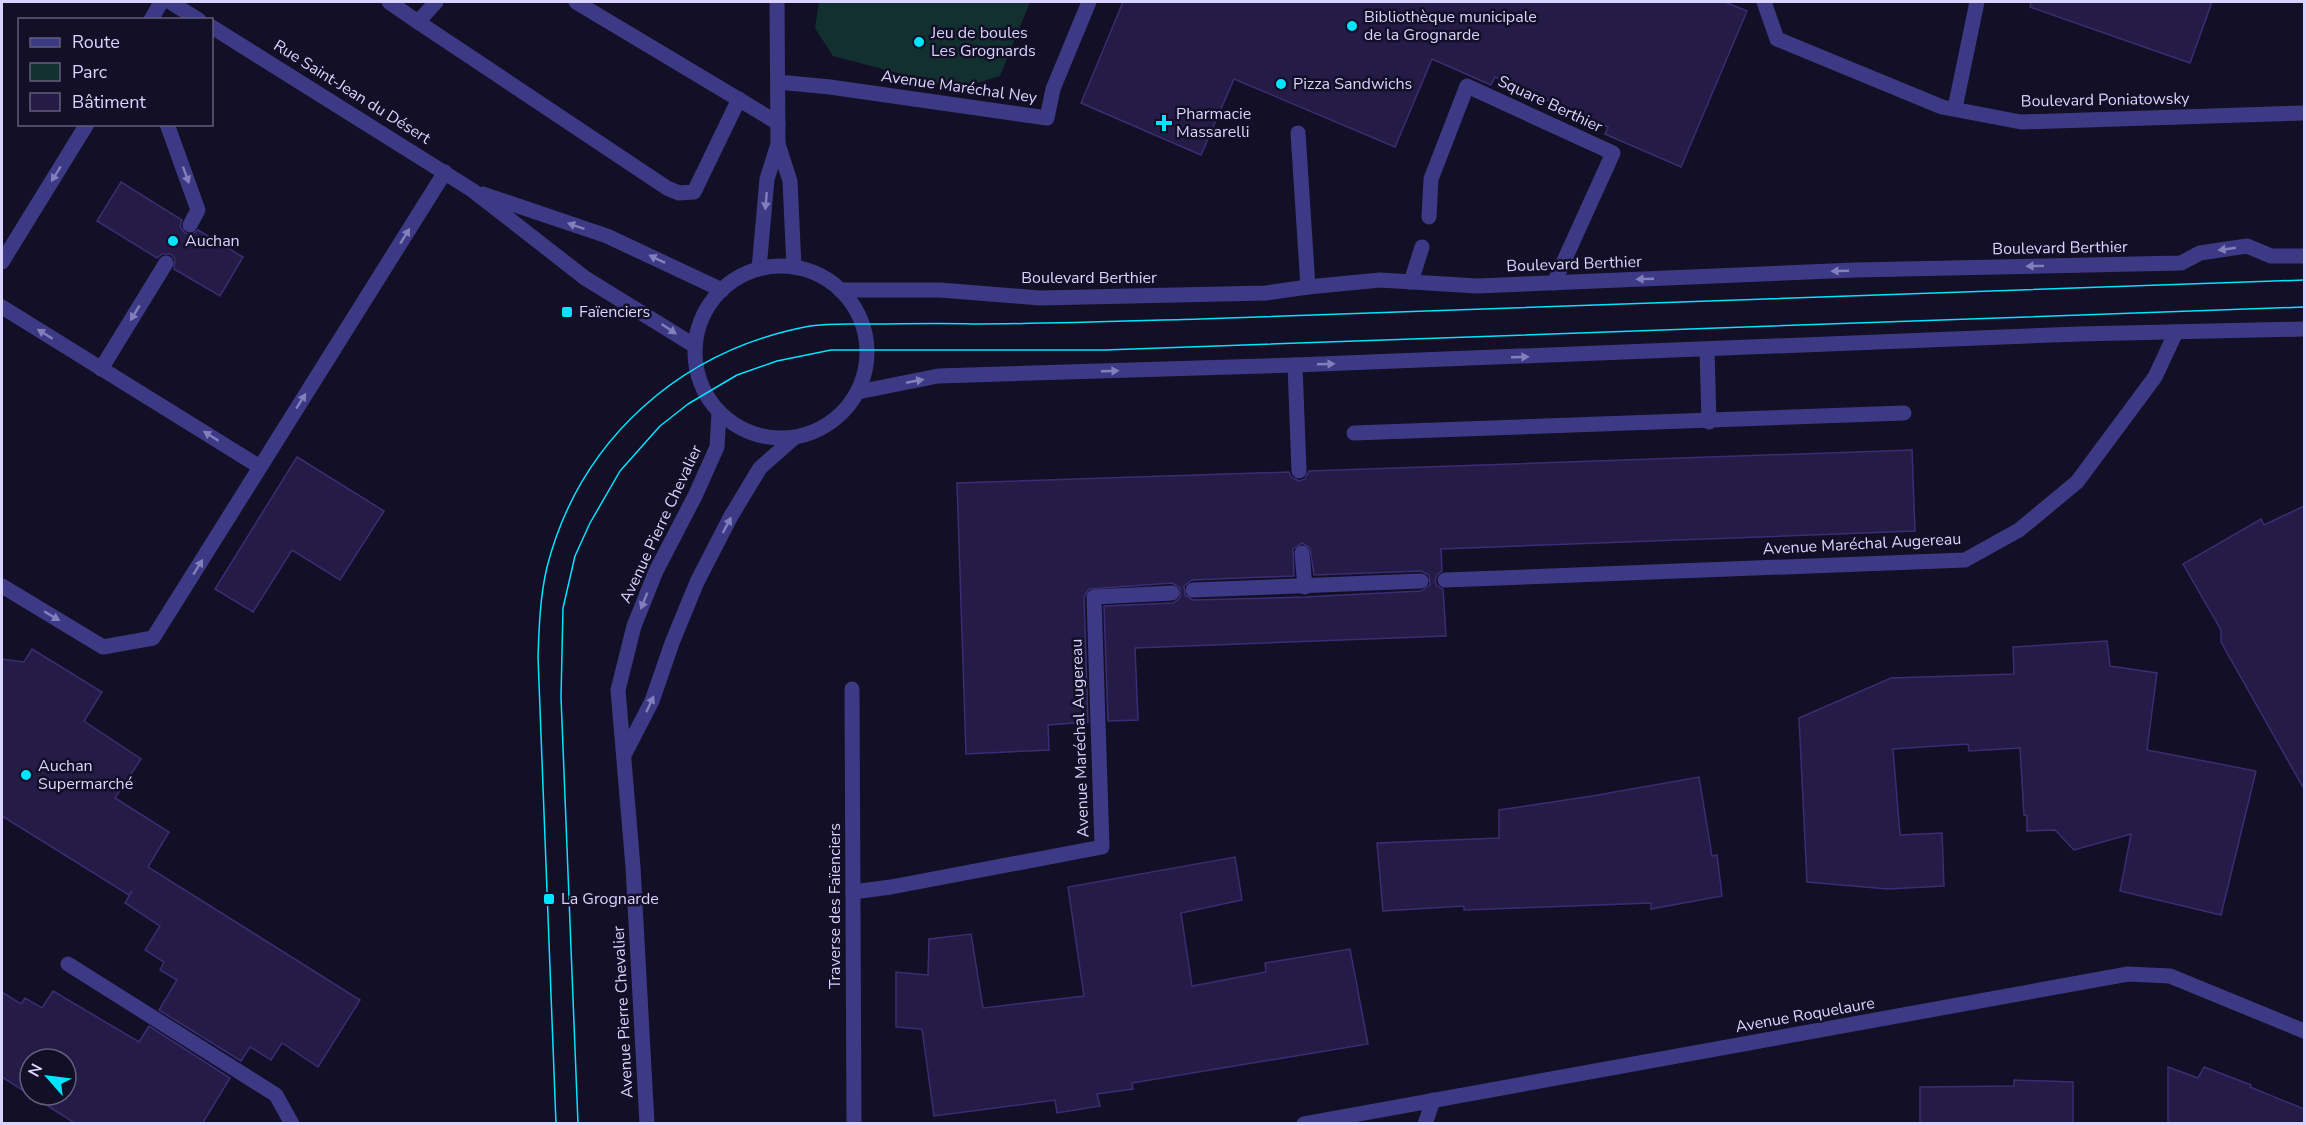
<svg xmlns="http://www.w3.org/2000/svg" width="2306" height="1125" font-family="'Nunito Sans',sans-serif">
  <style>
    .green { fill: #12302f }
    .building { fill: #241b47; stroke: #3b2d73; stroke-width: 1.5; fill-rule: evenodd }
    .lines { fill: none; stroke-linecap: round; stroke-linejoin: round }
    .service { stroke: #3d3a85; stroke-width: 15 }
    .pedestrian { stroke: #3d3a85; stroke-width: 15 }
    .minor { stroke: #3d3a85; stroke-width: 15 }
    .tertiary { stroke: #3d3a85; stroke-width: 15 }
    .tram { stroke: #00e5ff; stroke-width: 1.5 }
    .oneway { fill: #837fbc }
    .poi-dot { fill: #00e5ff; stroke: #130f26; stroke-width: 2 }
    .labels { text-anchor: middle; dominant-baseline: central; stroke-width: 5; stroke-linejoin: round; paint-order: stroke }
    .poi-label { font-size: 16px; fill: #d9d4ff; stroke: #130f26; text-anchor: start }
    .street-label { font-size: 16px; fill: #d9d4ff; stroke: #130f26 }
  </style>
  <rect width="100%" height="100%" fill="#130f26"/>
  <polygon class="green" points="819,2 1030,2 1000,76 958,89 833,56 815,28"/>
  <g class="building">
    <polygon points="1123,2 1725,2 1747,11 1681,167 1605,134 1608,127 1495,77 1491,85 1432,59 1395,147 1234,79 1201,155 1081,103"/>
    <polygon points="2031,2 2212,2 2190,63 2030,7"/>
    <polygon points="121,182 182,220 180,226 185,233 191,235 198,230 243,257 220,296 174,269 175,259 171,254 162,254 157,258 97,221"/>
    <path d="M 1912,450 L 1915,531 L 1441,549 L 1442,571 L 1437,575 L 1435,581 L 1437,586 L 1443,589 L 1446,636 L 1135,648 L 1138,720 L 1108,721 L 1104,606 L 1173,603 L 1180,598 L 1180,588 L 1172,583 L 1089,589 L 1084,597 L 1088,722 L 1048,725 L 1049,750 L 966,754 L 957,483 L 1289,472 L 1291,477 L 1299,481 L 1305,479 L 1309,471 ZM 1302,543 L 1310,548 L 1314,575 L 1421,571 L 1429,575 L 1430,585 L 1421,591 L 1305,597 L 1193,600 L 1185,595 L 1184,586 L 1192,580 L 1294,576 L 1293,549 Z"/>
    <polygon points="297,457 384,511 340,580 292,550 253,612 215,589"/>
    <polygon points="2304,506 2304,789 2221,642 2221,630 2183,564 2261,519 2264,525"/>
    <polygon points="2107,641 2110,666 2157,673 2147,750 2256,771 2221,915 2120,891 2131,834 2074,850 2055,830 2027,831 2027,816 2024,815 2020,748 1969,751 1968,744 1893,749 1900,835 1942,833 1944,886 1888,889 1807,882 1799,718 1891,678 2014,674 2013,647"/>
    <polygon points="32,649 102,692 84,721 141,759 115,798 169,832 148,867 360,1000 318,1067 282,1043 271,1060 250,1047 241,1061 159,1010 177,980 160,970 164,962 145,950 160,926 125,903 132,891 129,895 2,816 2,659 24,662"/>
    <polygon points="1699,777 1712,856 1717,855 1722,896 1651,909 1651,903 1464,910 1464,906 1383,911 1377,843 1499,838 1499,810 1592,796"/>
    <polygon points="1235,857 1242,900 1181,913 1192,986 1266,972 1265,963 1350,949 1368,1044 1132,1083 1133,1089 1097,1094 1100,1106 1057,1113 1055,1100 934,1116 922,1029 896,1027 896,972 928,975 929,939 971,934 983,1008 1084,996 1068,887"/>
    <polygon points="53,991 139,1042 149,1026 230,1078 202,1124 76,1124 31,1095 66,1095 66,1059 30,1059 30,1095 2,1077 2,992 21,1004 25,998 42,1008"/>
    <polygon points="2168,1067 2198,1078 2204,1067 2251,1085 2250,1087 2304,1109 2304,1124 2168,1124"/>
    <polygon points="2014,1080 2073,1082 2073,1124 1920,1124 1920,1087 2014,1086"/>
  </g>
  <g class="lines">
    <g class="service">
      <polyline points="389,2 418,22 436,2"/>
      <polyline points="576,2 778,123"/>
      <polyline points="1764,2 1777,39"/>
      <polyline points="151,20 161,2"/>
      <polyline points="418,22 667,188 679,193 694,192 739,99"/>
      <polyline points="1955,108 1977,2"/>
      <polyline points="167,124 198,210 190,225"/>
      <polyline points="1298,133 1308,287"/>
      <polyline points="2,262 87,124"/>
      <polyline points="2,307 260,467"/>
      <polyline points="1707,350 1709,422"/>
      <polyline points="1295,365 1299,471"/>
      <polyline points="101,369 166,263"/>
      <polyline points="1354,433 1904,413"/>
      <polyline points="1302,553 1305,587"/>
      <polyline points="1445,580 1965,560 2019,530 2077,482 2155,377 2176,332"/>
      <polyline points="2,586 103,647 153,638 445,172"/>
      <polyline points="1193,590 1421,581"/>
      <polyline points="853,892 891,887 1102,847 1094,597 1172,593"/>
    </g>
    <g class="pedestrian">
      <polyline points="1429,217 1431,179 1467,86 1613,153 1554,283"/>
      <polyline points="1411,282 1422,247"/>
    </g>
    <g class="minor">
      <polyline points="777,2 778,144 790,181 794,267"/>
      <polyline points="1777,39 1942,107 2021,122 2304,113"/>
      <polyline points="778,82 830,87 1047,118 1053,89 1089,2"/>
      <polyline points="759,269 767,179 778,144"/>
      <polyline points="852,689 854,1124"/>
      <polyline points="68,964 276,1095 292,1124"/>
      <polyline points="1304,1124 2128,974 2170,976 2304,1031"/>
      <polyline points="1425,1124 1433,1100"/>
    </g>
    <g class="tertiary">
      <polyline points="170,2 199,20"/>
      <polyline points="212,27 472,190 585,278 695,346"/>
      <polyline points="483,194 607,236 722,290"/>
      <circle cx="781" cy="352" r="86"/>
      <polyline points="840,290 940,290 1040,298 1266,293 1308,287 1380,280 1477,286 1855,270 2181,263 2200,253 2247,246 2271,256 2304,256"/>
      <polyline points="858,392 938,376 1295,365 2079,334 2304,329"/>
      <polyline points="624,755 652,701 672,643 697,582 731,516 760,468 794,438"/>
      <polyline points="647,1124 633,867 618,690 634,626 656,571 695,496 717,447 719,413"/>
    </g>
    <g class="tram">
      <path d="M 556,1124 L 538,657 C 539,627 540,597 547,567 C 580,439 681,350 810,326 C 829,323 849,324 869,324 C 904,324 938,323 973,324 C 1049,324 1125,321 1200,319 L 2304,280"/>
      <polyline points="578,1124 561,697 563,608 575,556 590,523 620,471 660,426 688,404 737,375 777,361 831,350 1105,350 2304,307"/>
    </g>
  </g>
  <defs><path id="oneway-solid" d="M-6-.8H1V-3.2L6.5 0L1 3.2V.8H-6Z" transform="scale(1.5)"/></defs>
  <g class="oneway">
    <use href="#oneway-solid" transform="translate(56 174) rotate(122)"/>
    <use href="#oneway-solid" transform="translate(186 175) rotate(70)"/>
    <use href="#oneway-solid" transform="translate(766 201) rotate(95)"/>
    <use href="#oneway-solid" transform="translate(576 226) rotate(-161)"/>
    <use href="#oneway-solid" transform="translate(405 236) rotate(-58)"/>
    <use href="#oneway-solid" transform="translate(2227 249) rotate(172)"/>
    <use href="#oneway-solid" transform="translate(657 259) rotate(-154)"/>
    <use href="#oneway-solid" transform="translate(2035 266) rotate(179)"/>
    <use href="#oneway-solid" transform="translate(1840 271) rotate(178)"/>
    <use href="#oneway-solid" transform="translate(1645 279) rotate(178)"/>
    <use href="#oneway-solid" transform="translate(135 313) rotate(121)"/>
    <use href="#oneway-solid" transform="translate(669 329) rotate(34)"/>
    <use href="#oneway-solid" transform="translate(45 334) rotate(-148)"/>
    <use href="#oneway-solid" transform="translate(1520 357) rotate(-2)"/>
    <use href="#oneway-solid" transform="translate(1326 364) rotate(-2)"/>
    <use href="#oneway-solid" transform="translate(1110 371) rotate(-2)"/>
    <use href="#oneway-solid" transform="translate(915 381) rotate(-11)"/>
    <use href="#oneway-solid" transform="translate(301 401) rotate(-58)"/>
    <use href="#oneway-solid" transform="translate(211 436) rotate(-148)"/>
    <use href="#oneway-solid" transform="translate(727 525) rotate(-62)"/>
    <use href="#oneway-solid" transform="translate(198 567) rotate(-58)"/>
    <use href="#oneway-solid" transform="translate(644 601) rotate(112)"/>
    <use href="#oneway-solid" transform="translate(52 616) rotate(31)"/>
    <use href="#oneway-solid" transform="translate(650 704) rotate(-65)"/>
  </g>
  <g class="poi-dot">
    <circle cx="1352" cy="26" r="6"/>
    <circle cx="919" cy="42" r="6"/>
    <circle cx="1281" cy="84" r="6"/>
    <path d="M1161 114h6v6h6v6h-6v6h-6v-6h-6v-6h6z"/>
    <circle cx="173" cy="241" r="6"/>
    <rect x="561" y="306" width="12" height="12" rx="3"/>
    <circle cx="26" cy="775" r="6"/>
    <rect x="543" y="893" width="12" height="12" rx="3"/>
  </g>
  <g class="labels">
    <g class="poi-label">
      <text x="1364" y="17">Bibliothèque municipale<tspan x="1364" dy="18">de la Grognarde</tspan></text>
      <text x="931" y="33">Jeu de boules<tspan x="931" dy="18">Les Grognards</tspan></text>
      <text x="1293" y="84">Pizza Sandwichs</text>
      <text x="1176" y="114">Pharmacie<tspan x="1176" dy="18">Massarelli</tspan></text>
      <text x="185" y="241">Auchan</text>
      <text x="579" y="312">Faïenciers</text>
      <text x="38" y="766">Auchan<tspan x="38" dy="18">Supermarché</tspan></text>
      <text x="561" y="899">La Grognarde</text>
    </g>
    <g class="street-label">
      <text transform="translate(959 87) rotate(8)">Avenue Maréchal Ney</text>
      <text transform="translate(352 92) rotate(32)">Rue Saint-Jean du Désert</text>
      <text transform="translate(2105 100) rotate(-1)">Boulevard Poniatowsky</text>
      <text transform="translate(1550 104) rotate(25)">Square Berthier</text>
      <text transform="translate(2060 248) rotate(-1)">Boulevard Berthier</text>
      <text transform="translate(1574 264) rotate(-2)">Boulevard Berthier</text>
      <text x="1089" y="278">Boulevard Berthier</text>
      <text transform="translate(661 524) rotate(-65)">Avenue Pierre Chevalier</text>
      <text transform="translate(1862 544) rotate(-3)">Avenue Maréchal Augereau</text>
      <text transform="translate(1080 738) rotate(-92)">Avenue Maréchal Augereau</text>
      <text transform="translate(835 906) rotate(-90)">Traverse des Faïenciers</text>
      <text transform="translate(623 1012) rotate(-93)">Avenue Pierre Chevalier</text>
      <text transform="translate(1805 1015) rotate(-10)">Avenue Roquelaure</text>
    </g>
  </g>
  <rect width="2306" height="1125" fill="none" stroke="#d9d4ff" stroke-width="6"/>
  <rect x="18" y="18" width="195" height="108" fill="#130f26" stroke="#625e7d" stroke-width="1.5"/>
  <rect x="30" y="38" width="30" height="9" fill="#3d3a85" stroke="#625e7d" stroke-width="1.5"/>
  <text x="72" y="48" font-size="18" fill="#d9d4ff">Route</text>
  <rect x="30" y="63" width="30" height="18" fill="#12302f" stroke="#625e7d" stroke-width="1.5"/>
  <text x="72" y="78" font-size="18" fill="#d9d4ff">Parc</text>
  <rect x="30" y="93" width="30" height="18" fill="#241b47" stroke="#625e7d" stroke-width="1.5"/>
  <text x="72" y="108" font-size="18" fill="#d9d4ff">Bâtiment</text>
  <g transform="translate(48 1077) rotate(298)"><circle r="28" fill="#130f26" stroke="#625e7d" stroke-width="1.5"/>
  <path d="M0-4.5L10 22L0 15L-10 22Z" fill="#00e5ff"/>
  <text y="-9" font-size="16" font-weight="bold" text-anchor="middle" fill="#d9d4ff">N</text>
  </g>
</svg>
